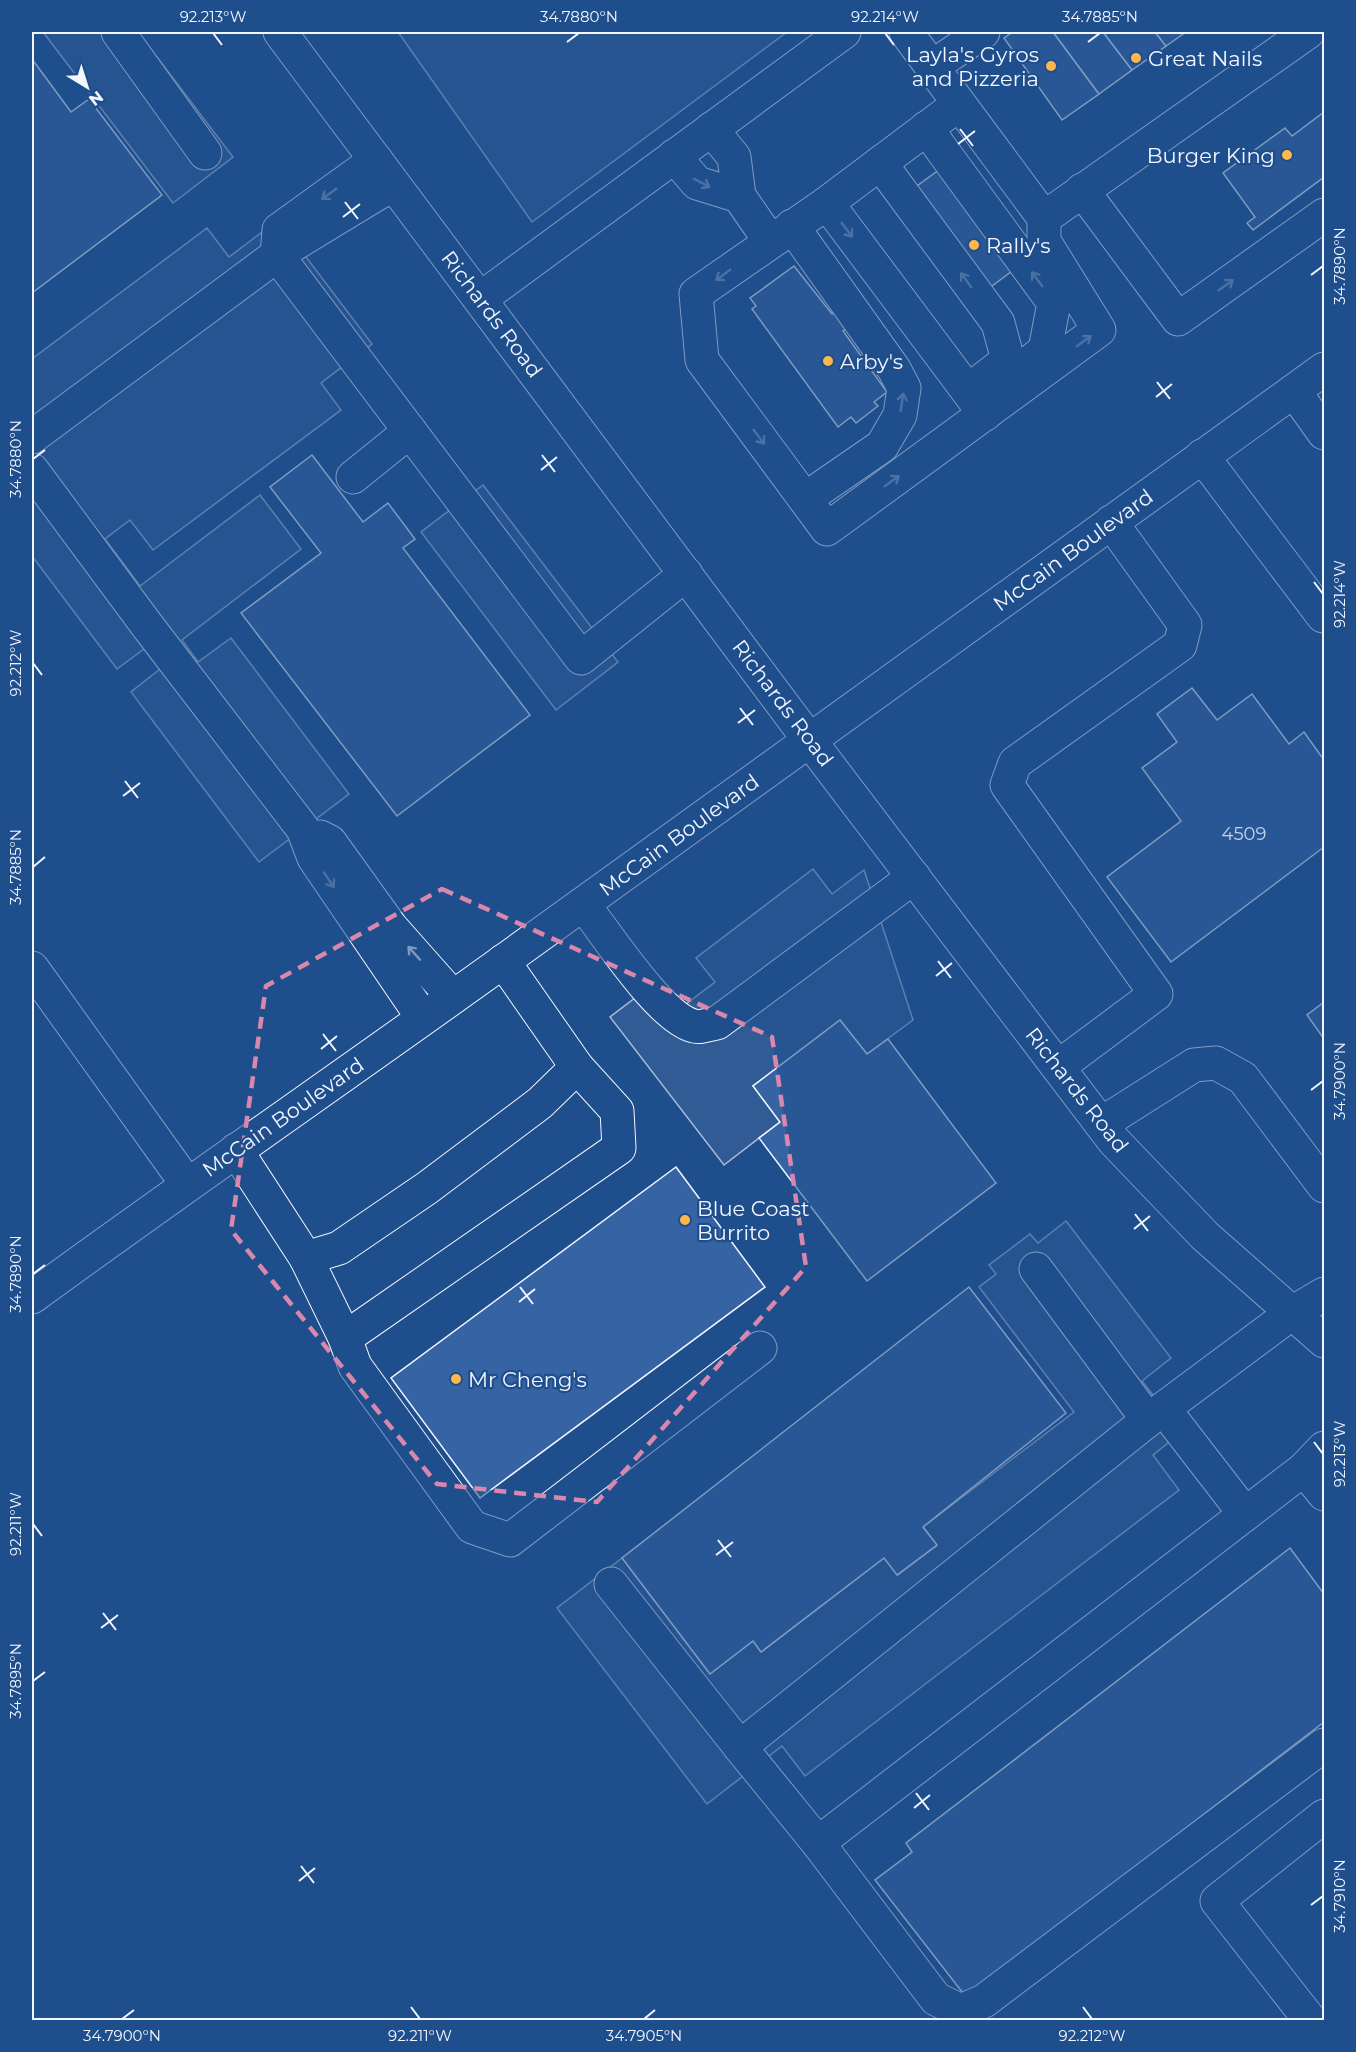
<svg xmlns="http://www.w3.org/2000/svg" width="1356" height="2052" font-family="Montserrat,sans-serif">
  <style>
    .parking { fill: #305b95; stroke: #a8bbd7; stroke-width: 1.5 }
    .building { fill: #3563a3; stroke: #f2f6ff; stroke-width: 1.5 }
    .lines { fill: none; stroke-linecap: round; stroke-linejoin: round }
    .minor-casing { stroke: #f2f6ff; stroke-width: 35 }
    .major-casing { stroke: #f2f6ff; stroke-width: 35 }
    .minor { stroke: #1f4e8c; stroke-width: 33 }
    .major { stroke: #1f4e8c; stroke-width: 33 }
    .oneway { stroke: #7e9ac0 }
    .marked { fill: none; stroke: #da87ad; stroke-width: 4.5; stroke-dasharray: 12 8; stroke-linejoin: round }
    .ticks { fill: none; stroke: #f2f6ff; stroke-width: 2 }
    .poi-dot { fill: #ffb74d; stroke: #1f4e8c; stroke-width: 2 }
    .labels { text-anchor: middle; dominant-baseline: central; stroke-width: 4.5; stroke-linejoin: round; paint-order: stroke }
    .number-label { font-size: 18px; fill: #c3d1e8 }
    .poi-label { font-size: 21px; fill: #f2f6ff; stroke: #1f4e8c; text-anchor: start }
    .street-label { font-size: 21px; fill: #f2f6ff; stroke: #1f4e8c }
    .neatline { fill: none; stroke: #f2f6ff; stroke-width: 2 }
    .ticks-label { font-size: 15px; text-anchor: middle; fill: #f2f6ff }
  </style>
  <rect width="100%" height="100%" fill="#1f4e8c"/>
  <g class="parking">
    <polygon points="43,32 138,32 233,157 173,203"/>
    <polygon points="398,32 787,32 532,222"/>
    <polygon points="278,220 372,344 321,383 341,410 153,550 130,520 105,539 140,586 260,495 301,549 182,640 198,662 231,638 349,794 259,862 131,692 160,669 144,649 117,669 32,556 32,359 207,228 229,257"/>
    <polygon points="483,485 618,662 556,710 421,532"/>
    <polygon points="813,869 832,894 864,870 913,1020 867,1054 840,1020 753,1086 780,1122 724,1165 610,1017 652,985 674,1013 715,982 696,958"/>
    <polygon points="1066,1221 1171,1358 1142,1381 1182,1432 1153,1455 1179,1490 805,1776 782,1746 707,1804 557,1608 622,1558 710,1674 753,1641 761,1652 884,1558 898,1575 937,1545 923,1527 1074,1412 979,1287 996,1274 989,1265 1030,1234 1038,1243"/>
  </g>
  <g class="building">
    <polygon points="1013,32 1053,32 1099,94 1062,120 1004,38"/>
    <polygon points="1053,32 1103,32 1132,70 1099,94"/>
    <polygon points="1103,32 1155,32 1166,46 1132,70"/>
    <polygon points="1155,32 1186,32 1166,46"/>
    <polygon points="32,59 71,112 89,99 162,195 32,293"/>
    <polygon points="1324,112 1324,177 1253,230 1247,223 1255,217 1223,173 1285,128 1292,136"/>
    <polygon points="943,167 1012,271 988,289 910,191"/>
    <polygon points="794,266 832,314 838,309 851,326 843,331 887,392 874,402 878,406 856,423 851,417 838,427 752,309 756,306 750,298"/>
    <polygon points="312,455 363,522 388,503 415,539 403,548 530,715 397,816 241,613 321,553 270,487"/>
    <polygon points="1192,688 1217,720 1252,694 1289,744 1304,732 1324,760 1324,847 1171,962 1107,877 1181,821 1142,768 1177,742 1157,714"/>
    <polygon points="1324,1002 1324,1039 1307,1015"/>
    <polygon points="840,1020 867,1054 888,1039 996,1183 867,1281 759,1138 780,1122 753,1086"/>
    <polygon points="676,1167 765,1287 480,1498 391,1378"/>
    <polygon points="969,1287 1066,1413 923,1527 937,1545 897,1575 884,1558 761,1652 753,1641 710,1674 622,1558"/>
    <polygon points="1290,1548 1324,1594 1324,1722 966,1997 875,1880 912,1852 906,1843"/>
  </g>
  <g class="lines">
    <g class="minor-casing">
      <g id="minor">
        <polyline points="118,32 205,153"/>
        <polyline points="280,32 810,741 1114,1141 1205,1236 1324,1341"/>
        <polyline points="906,32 1044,218 1308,32"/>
        <polyline points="932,67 983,32"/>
        <polyline points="959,104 827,203 985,414"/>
        <polyline points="926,128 1054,303 1045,350 1019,371"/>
        <polyline points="711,129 734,157 739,196 770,241"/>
        <polyline points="674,156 697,183 739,196"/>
        <polyline points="880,163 998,323 1008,360 968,391"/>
        <polyline points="1082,190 1178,319 1324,215"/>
        <polyline points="827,203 696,294 702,360 827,529 1099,330 1044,241 1044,218"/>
        <polyline points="792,226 894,369 904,388 900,415 882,446 805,499"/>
        <polyline points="286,249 393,184"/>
        <polyline points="277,255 279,230 376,160"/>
        <polyline points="480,299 844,32"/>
        <polyline points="1294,391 1324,433"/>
        <polyline points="32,437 277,255 581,658 686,574"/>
        <polyline points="1202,456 1323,616 1324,615"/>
        <polyline points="32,470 146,624 303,829 314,858 423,1018"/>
        <polyline points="353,477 410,431"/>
        <polyline points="320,837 330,842 391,927 453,997"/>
        <path d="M 583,904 C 606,933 660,1018 694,1026 C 700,1028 710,1024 717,1023 L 914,877"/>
        <polyline points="32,968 187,1184"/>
        <polyline points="577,1067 617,1111 619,1148 345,1338 355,1366 472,1527 510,1540 760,1348"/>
        <polyline points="1058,1067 1156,994 1007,785 1015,763 1180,645 1185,625 1111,522"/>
        <polyline points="1101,1124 1194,1065 1216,1063 1243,1078 1324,1186"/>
        <polyline points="236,1150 306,1258 339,1248 427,1188 540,1103 577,1067 503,961"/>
        <polyline points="306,1258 345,1338"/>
        <polyline points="1036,1269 1148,1420"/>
        <polyline points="1324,1294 1292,1313 1148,1420 740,1747 818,1843 936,1999 961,2011 984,2001 1324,1745"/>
        <polyline points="1164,1409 1245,1514"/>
        <polyline points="1324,1448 1304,1469 1324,1494"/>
        <polyline points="611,1584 740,1747"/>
        <polyline points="818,1843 1304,1469"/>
        <polyline points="1310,2020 1217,1901 1324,1816"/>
      </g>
    </g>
    <g class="major-casing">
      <path id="major" d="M 32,1297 C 187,1184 345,1075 501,963 C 776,766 1049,566 1324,369"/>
    </g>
    <use href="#minor" class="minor"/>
    <use href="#major" class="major"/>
  </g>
  <defs><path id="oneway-shaft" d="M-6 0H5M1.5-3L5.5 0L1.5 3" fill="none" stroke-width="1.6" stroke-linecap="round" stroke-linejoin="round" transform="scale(1.5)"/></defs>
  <g class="oneway">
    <use href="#oneway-shaft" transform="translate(702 183) rotate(27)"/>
    <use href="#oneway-shaft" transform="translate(329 194) rotate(144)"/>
    <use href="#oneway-shaft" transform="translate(847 230) rotate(53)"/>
    <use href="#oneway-shaft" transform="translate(723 275) rotate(144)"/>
    <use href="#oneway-shaft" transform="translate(1037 279) rotate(-126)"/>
    <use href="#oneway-shaft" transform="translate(966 280) rotate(-126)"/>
    <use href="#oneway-shaft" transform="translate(1226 285) rotate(-35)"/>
    <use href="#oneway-shaft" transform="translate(1084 341) rotate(-36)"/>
    <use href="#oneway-shaft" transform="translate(902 402) rotate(-81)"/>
    <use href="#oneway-shaft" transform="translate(759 437) rotate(53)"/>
    <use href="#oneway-shaft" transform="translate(892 481) rotate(-36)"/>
    <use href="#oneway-shaft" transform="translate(329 880) rotate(56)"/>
    <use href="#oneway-shaft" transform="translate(414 953) rotate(-132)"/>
  </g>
  <path d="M0 0H1356V2052H0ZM 442,889 L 772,1037 L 806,1267 L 597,1502 L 437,1484 L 231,1230 L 266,986 Z" fill="#1f4e8c" fill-opacity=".55" fill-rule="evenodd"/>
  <path class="marked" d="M 442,889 L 772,1037 L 806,1267 L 597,1502 L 437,1484 L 231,1230 L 266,986 Z"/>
  <path class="ticks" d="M 213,33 L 222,45M 885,33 L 894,45M 567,42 L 579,33M 1088,42 L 1100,33M 960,129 L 973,146M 958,144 L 975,131M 345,202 L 358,219M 343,217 L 360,204M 1311,275 L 1323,266M 1157,382 L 1170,399M 1156,397 L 1172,384M 542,455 L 555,472M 33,459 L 45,450M 541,470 L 557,457M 1314,582 L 1323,594M 33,663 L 42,675M 740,708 L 753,725M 738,723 L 755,710M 125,781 L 138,798M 123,796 L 140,783M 33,867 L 45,857M 938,961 L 951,978M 936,976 L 952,963M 323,1034 L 336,1051M 321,1049 L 337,1036M 1311,1090 L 1323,1081M 1135,1214 L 1148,1231M 1134,1229 L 1150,1216M 33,1274 L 45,1265M 520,1287 L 533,1304M 519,1302 L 535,1289M 1314,1442 L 1323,1454M 33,1524 L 42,1536M 718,1540 L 731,1557M 716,1555 L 733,1542M 103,1613 L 116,1630M 101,1628 L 118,1615M 33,1681 L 45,1672M 916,1793 L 929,1810M 914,1808 L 930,1795M 301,1866 L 314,1883M 299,1881 L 315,1868M 1311,1905 L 1323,1896M 411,2007 L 420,2019M 1083,2007 L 1092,2019M 122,2019 L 134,2010M 644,2019 L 655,2010"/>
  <g class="poi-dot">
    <circle cx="1136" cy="58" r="6"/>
    <circle cx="1051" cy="66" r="6"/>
    <circle cx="1287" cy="155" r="6"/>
    <circle cx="974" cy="245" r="6"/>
    <circle cx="828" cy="361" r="6"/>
    <circle cx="685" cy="1220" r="6"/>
    <circle cx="456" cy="1379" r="6"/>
  </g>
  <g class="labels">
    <g class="number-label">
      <text x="1244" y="834">4509</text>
    </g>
    <g class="poi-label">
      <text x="1039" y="54" text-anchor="end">Layla's Gyros<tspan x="1039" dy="24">and Pizzeria</tspan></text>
      <text x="1148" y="58">Great Nails</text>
      <text x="1275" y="155" text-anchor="end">Burger King</text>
      <text x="986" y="245">Rally's</text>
      <text x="840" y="361">Arby's</text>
      <text x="697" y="1208">Blue Coast<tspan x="697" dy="24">Burrito</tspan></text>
      <text x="468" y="1379">Mr Cheng's</text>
    </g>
    <g class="street-label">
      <text transform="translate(492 314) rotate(53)">Richards Road</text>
      <text transform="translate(1073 550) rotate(-36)">McCain Boulevard</text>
      <text transform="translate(783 703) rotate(53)">Richards Road</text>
      <text transform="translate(679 835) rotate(-36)">McCain Boulevard</text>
      <text transform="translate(1077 1090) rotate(52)">Richards Road</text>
      <text transform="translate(283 1117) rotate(-35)">McCain Boulevard</text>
    </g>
  </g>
  <rect width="1356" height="2052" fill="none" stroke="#1f4e8c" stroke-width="66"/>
  <g transform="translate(87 87) rotate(142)" stroke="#1f4e8c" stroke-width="4.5" paint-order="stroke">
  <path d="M0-4.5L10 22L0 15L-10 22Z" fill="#f2f6ff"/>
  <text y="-9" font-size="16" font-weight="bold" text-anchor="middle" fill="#f2f6ff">N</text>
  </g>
  <rect x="33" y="33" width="1290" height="1986" class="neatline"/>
  <g class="ticks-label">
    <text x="213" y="22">92.213°W</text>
    <text x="579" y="22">34.7880°N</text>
    <text x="885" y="22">92.214°W</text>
    <text x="1100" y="22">34.7885°N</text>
    <text transform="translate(1340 266) rotate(-90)" y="5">34.7890°N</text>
    <text transform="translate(16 459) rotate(-90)" y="5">34.7880°N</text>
    <text transform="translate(1340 594) rotate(-90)" y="5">92.214°W</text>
    <text transform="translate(16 663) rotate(-90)" y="5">92.212°W</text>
    <text transform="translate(16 867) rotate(-90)" y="5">34.7885°N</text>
    <text transform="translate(1340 1081) rotate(-90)" y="5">34.7900°N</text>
    <text transform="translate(16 1274) rotate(-90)" y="5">34.7890°N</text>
    <text transform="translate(1340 1454) rotate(-90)" y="5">92.213°W</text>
    <text transform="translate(16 1524) rotate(-90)" y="5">92.211°W</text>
    <text transform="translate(16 1681) rotate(-90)" y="5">34.7895°N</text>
    <text transform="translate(1340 1896) rotate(-90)" y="5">34.7910°N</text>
    <text x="122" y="2041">34.7900°N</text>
    <text x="420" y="2041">92.211°W</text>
    <text x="644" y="2041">34.7905°N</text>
    <text x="1092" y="2041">92.212°W</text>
  </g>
</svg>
